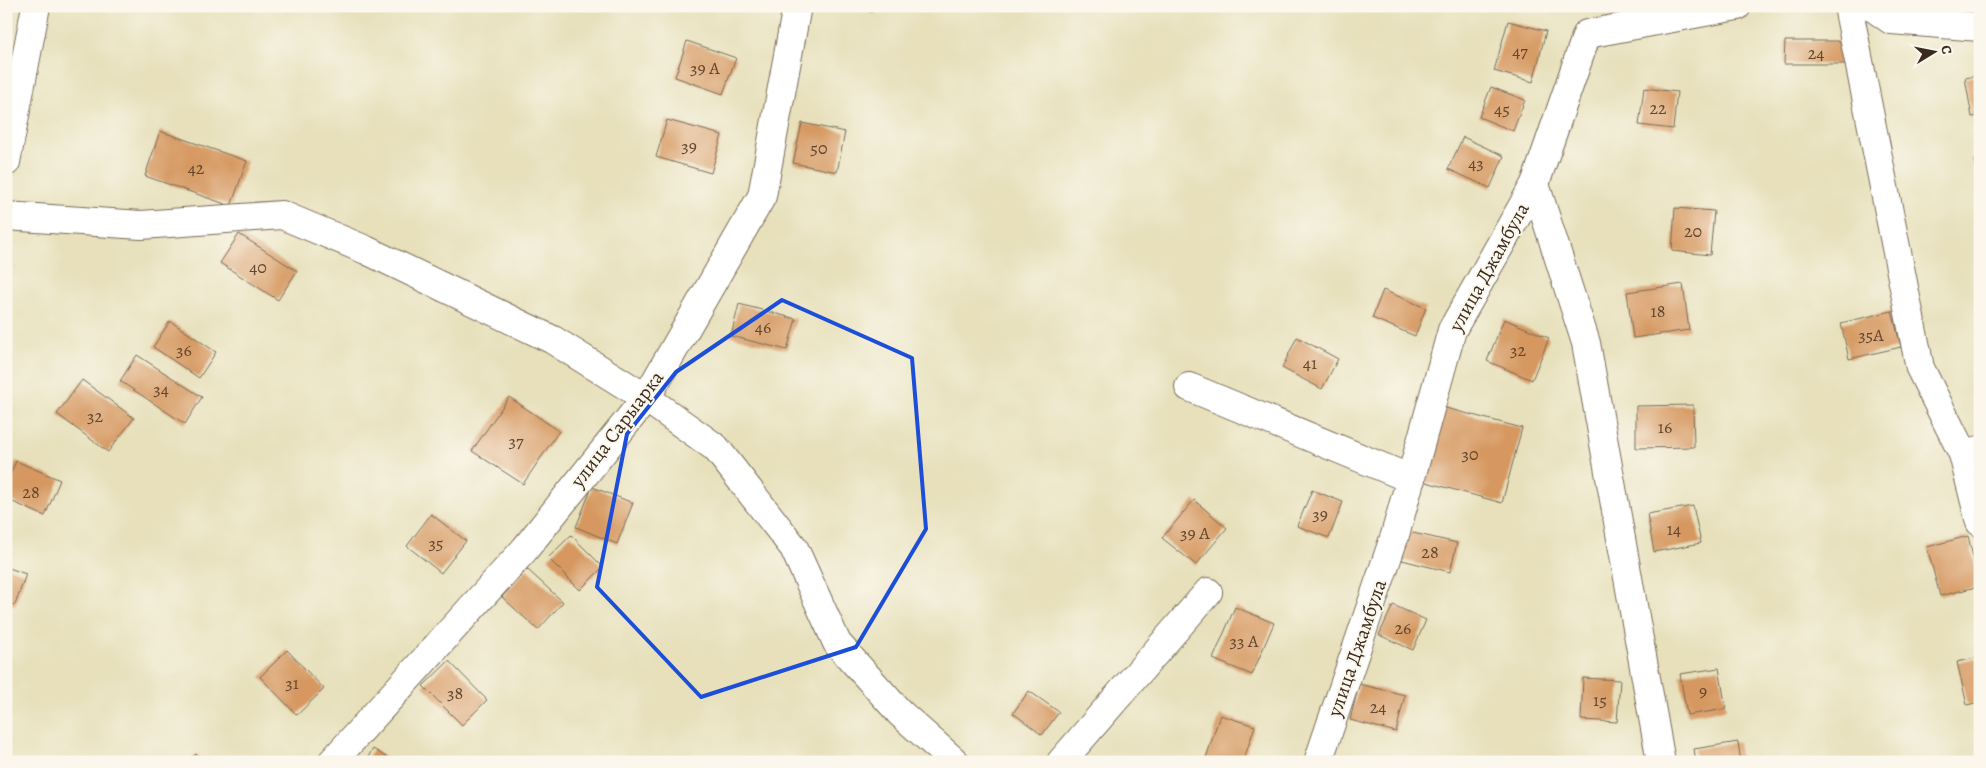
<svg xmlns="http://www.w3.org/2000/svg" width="1986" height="768" font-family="Alegreya,serif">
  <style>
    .building { fill: #d69861 }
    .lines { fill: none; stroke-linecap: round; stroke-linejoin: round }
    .minor-casing { stroke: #776a55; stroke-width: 30 }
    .minor { stroke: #fff; stroke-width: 28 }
    .marked { fill: none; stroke: #1d4ed8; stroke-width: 4; stroke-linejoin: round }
    .labels { text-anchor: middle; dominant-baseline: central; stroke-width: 4; stroke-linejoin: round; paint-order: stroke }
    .number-label { font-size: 18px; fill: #62462f }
    .street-label { font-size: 20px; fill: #3b2a1e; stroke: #fbf7ec }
  </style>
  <rect width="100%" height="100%" fill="#fbf7ec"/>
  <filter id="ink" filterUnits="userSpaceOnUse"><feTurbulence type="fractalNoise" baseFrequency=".02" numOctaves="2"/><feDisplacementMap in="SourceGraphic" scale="10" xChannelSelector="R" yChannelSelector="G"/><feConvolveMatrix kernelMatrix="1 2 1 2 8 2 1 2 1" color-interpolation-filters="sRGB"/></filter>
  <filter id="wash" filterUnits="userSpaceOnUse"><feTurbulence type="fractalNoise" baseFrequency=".0096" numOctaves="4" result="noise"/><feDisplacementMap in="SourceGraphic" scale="20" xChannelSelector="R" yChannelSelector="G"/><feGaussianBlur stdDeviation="1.12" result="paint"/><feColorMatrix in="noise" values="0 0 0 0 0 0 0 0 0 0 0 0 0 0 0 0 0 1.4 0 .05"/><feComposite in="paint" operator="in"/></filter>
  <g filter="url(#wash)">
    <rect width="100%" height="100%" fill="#e7e0bb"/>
    <g id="blocks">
      <g class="building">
        <polygon points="853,6 873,6 872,12"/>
        <polygon points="1508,21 1546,31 1533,82 1494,71"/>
        <polygon points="687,41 736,58 723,94 675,77"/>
        <polygon points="1785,41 1848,41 1848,64 1784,64"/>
        <polygon points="1980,75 1980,116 1972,117 1965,78"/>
        <polygon points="1491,87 1525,100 1513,131 1479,117"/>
        <polygon points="1644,88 1677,92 1673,129 1639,125"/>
        <polygon points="667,120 722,135 711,173 656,157"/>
        <polygon points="802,123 845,132 837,172 793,163"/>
        <polygon points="160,131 247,161 231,206 145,176"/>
        <polygon points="1463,137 1504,156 1490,188 1448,169"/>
        <polygon points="1975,159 1980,159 1980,198 1977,198"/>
        <polygon points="1675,208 1714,211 1710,255 1672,251"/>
        <polygon points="239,234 297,271 278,300 220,263"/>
        <polygon points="1683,284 1689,330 1633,338 1627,292"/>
        <polygon points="1383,290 1426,308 1415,336 1372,318"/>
        <polygon points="739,304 796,319 787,350 731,336"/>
        <polygon points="1892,311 1901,347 1849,359 1841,323"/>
        <polygon points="1504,319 1549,338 1532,380 1487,361"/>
        <polygon points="170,321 216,352 199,378 153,347"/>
        <polygon points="1297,337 1338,359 1322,389 1282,368"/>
        <polygon points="137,355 202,397 185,424 120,381"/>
        <polygon points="82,380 134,418 108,452 57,414"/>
        <polygon points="509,397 559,431 523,484 472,451"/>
        <polygon points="1693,405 1694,447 1636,448 1636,406"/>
        <polygon points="1438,406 1522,428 1502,503 1419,480"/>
        <polygon points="16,461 60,480 45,516 6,499 6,484"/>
        <polygon points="592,487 633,503 617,544 576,527"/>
        <polygon points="1312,490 1343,502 1329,538 1297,526"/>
        <polygon points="1194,500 1227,528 1196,565 1162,538"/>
        <polygon points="1693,506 1701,543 1654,552 1647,514"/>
        <polygon points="431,514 466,541 441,573 407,546"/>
        <polygon points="1409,532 1457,543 1450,572 1402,560"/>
        <polygon points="571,535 603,567 580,590 548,558"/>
        <polygon points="1968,536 1980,586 1940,596 1927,547"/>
        <polygon points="6,567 26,574 15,605 6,602"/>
        <polygon points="527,569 563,602 538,630 502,597"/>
        <polygon points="1393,605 1426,620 1413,650 1379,635"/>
        <polygon points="1235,607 1274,623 1252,675 1213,659"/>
        <polygon points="287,650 324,689 297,715 260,677"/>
        <polygon points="1980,657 1980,702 1967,705 1957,662"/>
        <polygon points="449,661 487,700 462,725 423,686"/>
        <polygon points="1719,668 1726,709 1687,715 1680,674"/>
        <polygon points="1583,678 1620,680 1617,722 1581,720"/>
        <polygon points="1359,684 1405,695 1396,732 1350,720"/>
        <polygon points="1029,691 1059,712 1042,735 1013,713"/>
        <polygon points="1220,715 1255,726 1243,762 1205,761"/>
        <polygon points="1738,742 1741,762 1696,762 1694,749"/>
        <polygon points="373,749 394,762 365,762"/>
        <polygon points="196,754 205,762 189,762"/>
      </g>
    </g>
  </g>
  <g filter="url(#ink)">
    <use href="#blocks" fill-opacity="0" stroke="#776a55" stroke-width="1"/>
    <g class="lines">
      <g class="minor-casing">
        <g id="minor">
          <polyline points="1848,6 1920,368 1963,454"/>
          <polyline points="1871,6 1891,20 1980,27"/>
          <polyline points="6,162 36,6"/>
          <polyline points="1535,184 1586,343 1661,762"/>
          <polyline points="6,216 141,225 282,215 366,250 553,340 646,398 716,448 794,548 837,643 900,713 955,762"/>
          <polyline points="1189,387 1411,479"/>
          <polyline points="1980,450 1963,454 1980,522"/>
          <polyline points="332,762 525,549 646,398 762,196 797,6"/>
          <polyline points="1061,762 1208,592"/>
          <polyline points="1318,762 1395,535 1452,330 1535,184 1587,34 1737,6"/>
        </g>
      </g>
      <use href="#minor" class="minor"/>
    </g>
  </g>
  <path class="marked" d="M 782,300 L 912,358 L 926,529 L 856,647 L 701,697 L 597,587 L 627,434 L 676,372 Z"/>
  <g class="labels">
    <g class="number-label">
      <text x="1520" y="51">47</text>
      <text x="1816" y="53">24</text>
      <text x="705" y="68">39 А</text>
      <text x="1658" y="108">22</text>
      <text x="1502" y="109">45</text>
      <text x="689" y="146">39</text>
      <text x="819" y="148">50</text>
      <text x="1476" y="163">43</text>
      <text x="196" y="168">42</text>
      <text x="1693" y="231">20</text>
      <text x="258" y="267">40</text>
      <text x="1658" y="311">18</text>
      <text x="763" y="327">46</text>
      <text x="1871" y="335">35А</text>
      <text x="184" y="350">36</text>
      <text x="1518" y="350">32</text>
      <text x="1310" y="363">41</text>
      <text x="161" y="389">34</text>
      <text x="95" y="416">32</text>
      <text x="1665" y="427">16</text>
      <text x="516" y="441">37</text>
      <text x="1470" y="454">30</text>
      <text x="31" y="492">28</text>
      <text x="1320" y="514">39</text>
      <text x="1674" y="529">14</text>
      <text x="1195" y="533">39 А</text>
      <text x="436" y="543">35</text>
      <text x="1430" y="552">28</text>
      <text x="1403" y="628">26</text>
      <text x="1244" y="641">33 А</text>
      <text x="292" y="683">31</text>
      <text x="1703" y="691">9</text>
      <text x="455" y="693">38</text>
      <text x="1600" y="700">15</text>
      <text x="1378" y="707">24</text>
    </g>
    <g class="street-label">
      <text transform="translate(1489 267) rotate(-61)">улица Джамбула</text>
      <text transform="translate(617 429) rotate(-53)">улица Сарыарка</text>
      <text transform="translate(1357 648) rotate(-71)">улица Джамбула</text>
    </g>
  </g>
  <rect width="1986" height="768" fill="none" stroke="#fbf7ec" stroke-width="25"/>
  <g transform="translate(1934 52) rotate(80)" stroke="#fbf7ec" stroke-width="4" paint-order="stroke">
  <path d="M0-4L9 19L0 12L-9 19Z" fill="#3b2a1e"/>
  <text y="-8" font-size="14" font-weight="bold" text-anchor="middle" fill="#3b2a1e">С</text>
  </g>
</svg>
